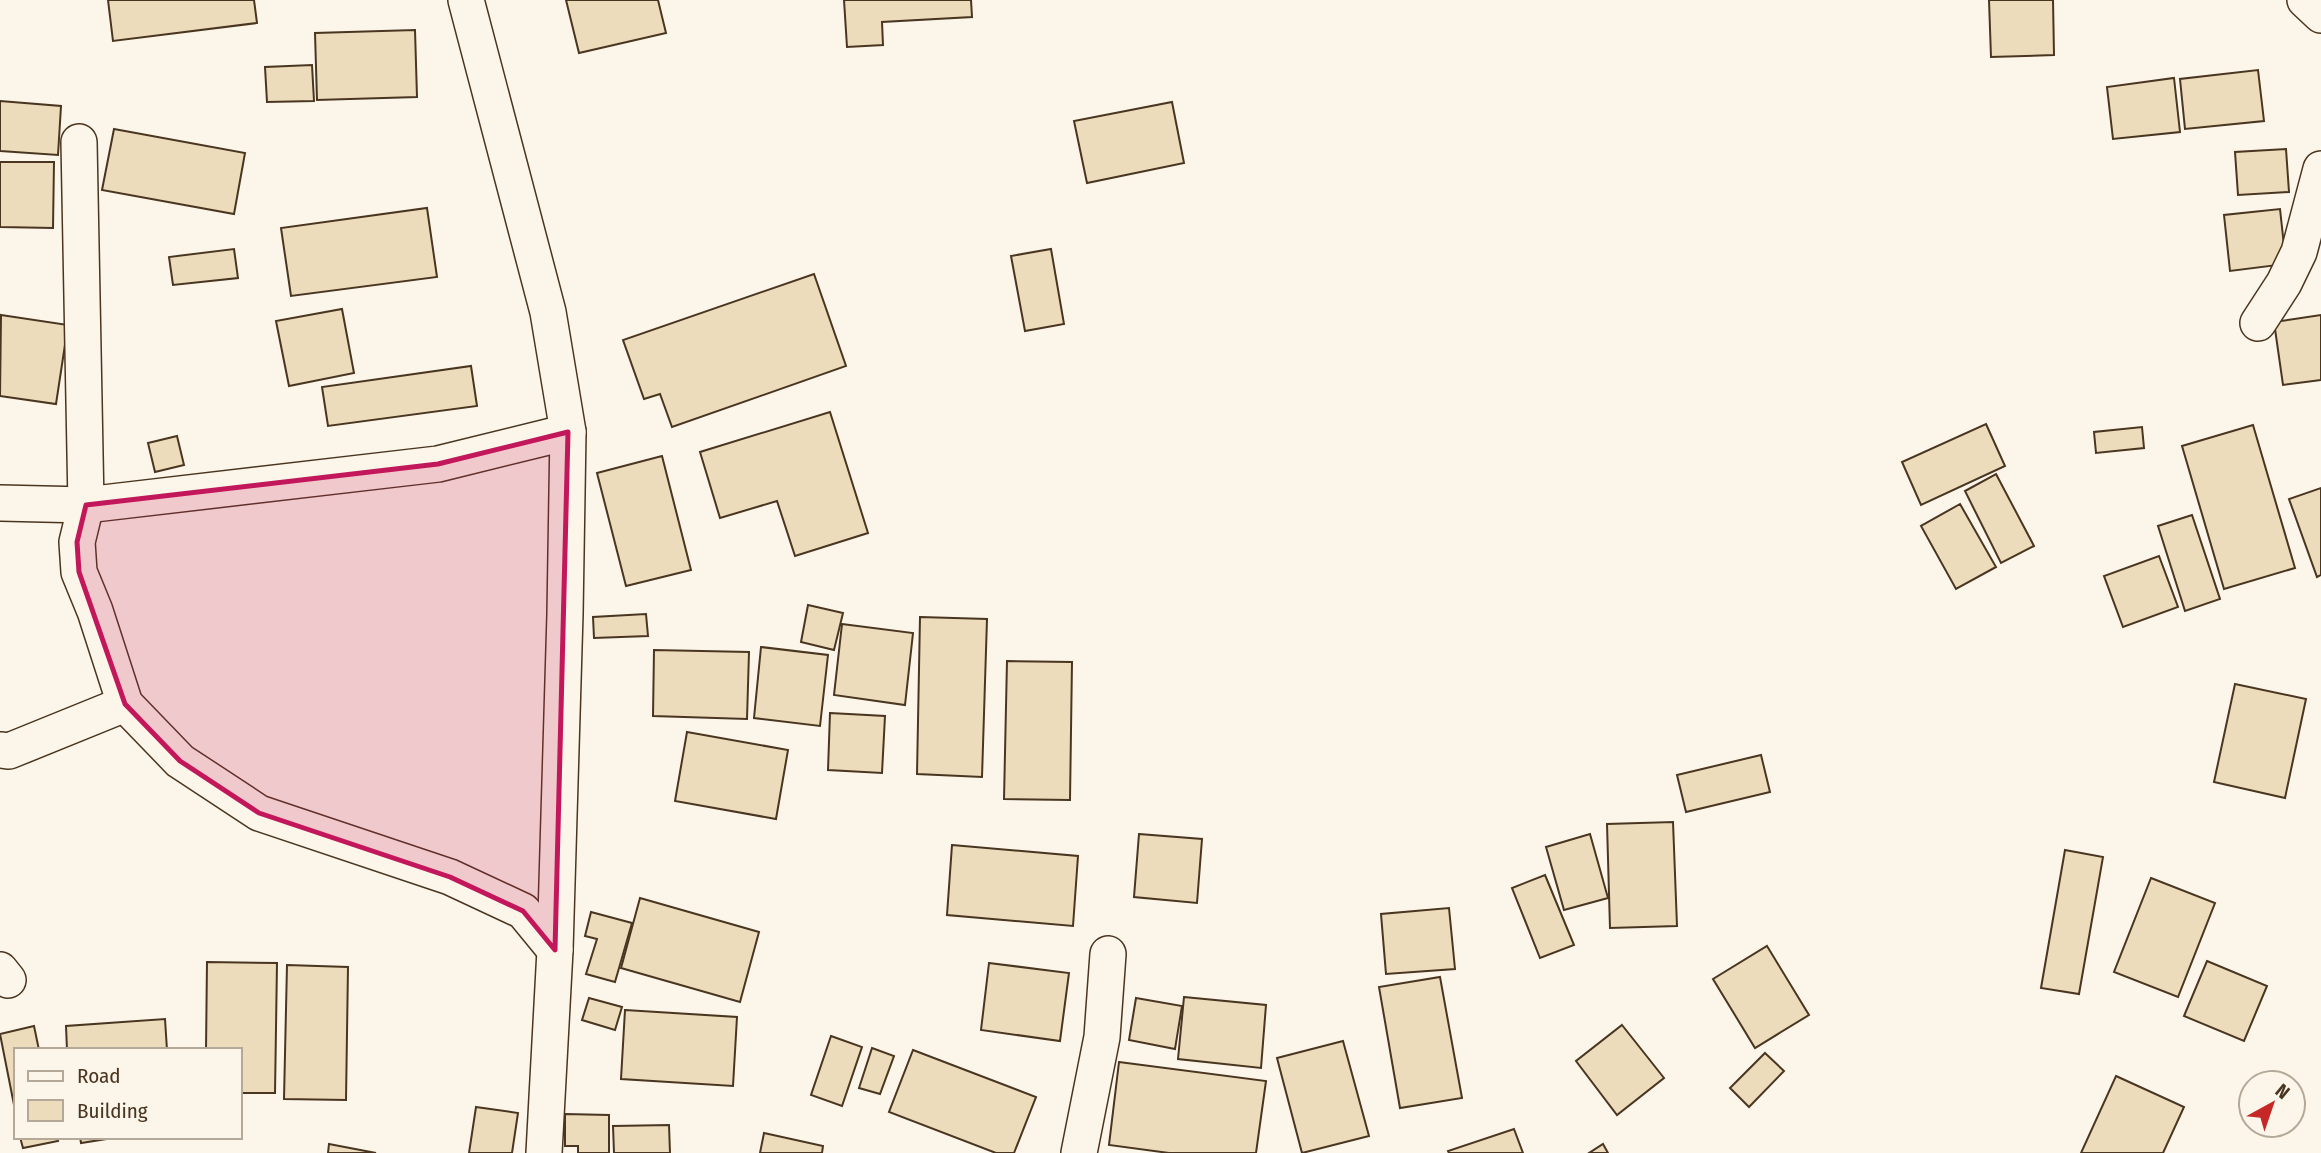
<svg xmlns="http://www.w3.org/2000/svg" width="2321" height="1153" font-family="'Fira Sans Condensed',sans-serif">
  <style>
    .building { fill: #ecdcbc; stroke: #4a3520; stroke-width: 2 }
    .lines { fill: none; stroke-linecap: round; stroke-linejoin: round }
    .minor-casing { stroke: #4a3520; stroke-width: 38 }
    .minor { stroke: #fbf6e9; stroke-width: 35 }
    .marked { fill: #c2185b; fill-opacity: 0.2; stroke: #c2185b; stroke-width: 5; stroke-linejoin: round }
  </style>
  <rect width="100%" height="100%" fill="#fbf6e9"/>
  <g class="building">
    <polygon points="108,0 254,0 257,23 113,41"/>
    <polygon points="566,0 658,0 666,33 579,53"/>
    <polygon points="844,0 971,0 972,17 882,22 883,45 847,47"/>
    <polygon points="1989,0 2053,0 2054,55 1991,57"/>
    <polygon points="415,30 417,97 317,100 315,33"/>
    <polygon points="312,65 314,101 267,102 265,67"/>
    <polygon points="2258,70 2264,121 2185,129 2180,79"/>
    <polygon points="2174,78 2180,132 2113,139 2107,87"/>
    <polygon points="0,101 61,106 58,155 0,151"/>
    <polygon points="1172,102 1184,163 1087,183 1074,121"/>
    <polygon points="114,129 245,153 234,214 102,190"/>
    <polygon points="2286,149 2289,192 2238,195 2235,152"/>
    <polygon points="0,162 54,162 53,228 0,227"/>
    <polygon points="427,208 437,277 291,296 281,228"/>
    <polygon points="2280,209 2286,264 2230,271 2224,215"/>
    <polygon points="234,249 238,278 173,285 169,257"/>
    <polygon points="1051,249 1064,324 1025,331 1011,256"/>
    <polygon points="814,274 846,366 672,427 660,394 644,399 623,340"/>
    <polygon points="342,309 354,373 289,386 276,321"/>
    <polygon points="1,315 68,325 56,404 0,396"/>
    <polygon points="2321,315 2321,380 2283,385 2274,322"/>
    <polygon points="471,366 477,406 328,426 322,387"/>
    <polygon points="830,412 868,533 795,556 777,501 720,518 700,452"/>
    <polygon points="1986,424 2005,466 1921,505 1902,462"/>
    <polygon points="2253,425 2295,568 2224,589 2182,446"/>
    <polygon points="2142,427 2144,448 2096,453 2094,432"/>
    <polygon points="177,436 184,465 155,472 148,443"/>
    <polygon points="662,456 691,570 626,586 597,473"/>
    <polygon points="1996,474 2034,546 2001,563 1965,491"/>
    <polygon points="2321,488 2321,575 2317,577 2289,499"/>
    <polygon points="1960,504 1996,567 1956,589 1921,526"/>
    <polygon points="2192,515 2220,599 2185,611 2158,526"/>
    <polygon points="2159,556 2178,607 2123,627 2104,576"/>
    <polygon points="808,605 843,613 834,650 801,642"/>
    <polygon points="646,614 648,636 594,638 593,617"/>
    <polygon points="920,617 987,619 982,777 917,774"/>
    <polygon points="842,624 913,633 905,705 834,695"/>
    <polygon points="761,647 828,655 820,726 754,718"/>
    <polygon points="654,650 749,652 747,719 653,716"/>
    <polygon points="1007,661 1072,662 1070,800 1004,799"/>
    <polygon points="2235,684 2306,699 2285,798 2214,782"/>
    <polygon points="830,713 885,716 882,773 828,770"/>
    <polygon points="687,732 788,750 776,819 675,801"/>
    <polygon points="1761,755 1770,792 1686,812 1677,775"/>
    <polygon points="1673,822 1677,926 1610,928 1607,824"/>
    <polygon points="1139,834 1202,839 1197,903 1134,897"/>
    <polygon points="1590,834 1608,898 1564,910 1546,847"/>
    <polygon points="952,845 1078,856 1073,926 947,915"/>
    <polygon points="2065,850 2103,857 2079,994 2041,988"/>
    <polygon points="1545,875 1574,945 1540,958 1512,888"/>
    <polygon points="2151,878 2215,903 2178,997 2114,972"/>
    <polygon points="640,898 759,932 740,1002 621,968"/>
    <polygon points="1449,908 1455,969 1386,974 1381,914"/>
    <polygon points="591,912 632,923 615,982 586,974 597,939 585,936"/>
    <polygon points="1767,946 1809,1015 1755,1048 1713,979"/>
    <polygon points="2207,961 2267,986 2244,1041 2184,1016"/>
    <polygon points="207,962 277,963 275,1093 240,1093 240,1050 206,1050"/>
    <polygon points="989,963 1069,973 1060,1041 981,1030"/>
    <polygon points="287,965 348,967 346,1100 284,1099"/>
    <polygon points="1440,977 1462,1098 1400,1108 1379,987"/>
    <polygon points="1184,997 1266,1005 1261,1068 1178,1059"/>
    <polygon points="589,998 622,1007 615,1030 582,1020"/>
    <polygon points="1136,998 1182,1006 1175,1049 1129,1040"/>
    <polygon points="625,1010 737,1017 733,1086 621,1079"/>
    <polygon points="165,1019 167,1050 67,1050 66,1026"/>
    <polygon points="1622,1025 1664,1078 1617,1115 1576,1061"/>
    <polygon points="34,1026 39,1050 16,1050 16,1115 0,1034"/>
    <polygon points="831,1036 862,1047 842,1106 811,1095"/>
    <polygon points="1343,1041 1369,1136 1302,1153 1277,1058"/>
    <polygon points="872,1048 894,1056 880,1094 859,1088"/>
    <polygon points="913,1050 1036,1097 1014,1153 996,1153 889,1112"/>
    <polygon points="1765,1053 1784,1071 1749,1107 1730,1088"/>
    <polygon points="1119,1062 1266,1081 1256,1153 1169,1153 1109,1145"/>
    <polygon points="2116,1076 2184,1107 2163,1153 2081,1153"/>
    <polygon points="476,1107 518,1113 512,1153 469,1153"/>
    <polygon points="565,1114 609,1115 609,1153 578,1153 578,1146 565,1146"/>
    <polygon points="669,1125 670,1153 614,1153 613,1126"/>
    <polygon points="1514,1129 1523,1153 1449,1153 1448,1151"/>
    <polygon points="764,1133 823,1146 822,1153 760,1153"/>
    <polygon points="20,1137 57,1137 58,1141 23,1148"/>
    <polygon points="80,1137 119,1137 81,1143"/>
    <polygon points="329,1144 376,1153 328,1153"/>
    <polygon points="1603,1144 1608,1153 1589,1153"/>
  </g>
  <g class="lines">
    <g class="minor-casing">
      <g id="minor">
        <polyline points="466,0 548,312 568,432 565,614 555,950 544,1153"/>
        <polyline points="2305,0 2321,15"/>
        <polyline points="79,142 86,505 77,542 79,572 95,611 125,704 180,761 259,813 450,877 523,911 555,950"/>
        <polyline points="2258,323 2284,283 2299,252 2321,169"/>
        <polyline points="0,503 86,505 438,464 568,432"/>
        <polyline points="0,750 9,751 125,704"/>
        <polyline points="0,970 8,980"/>
        <polyline points="1079,1153 1102,1037 1108,954"/>
      </g>
    </g>
    <use href="#minor" class="minor"/>
  </g>
  <path class="marked" d="M 568,432 L 555,950 L 523,911 L 450,877 L 259,813 L 180,761 L 125,704 L 79,572 L 77,542 L 86,505 L 438,464 Z"/>
  <rect x="14" y="1048" width="228" height="91" fill="#fbf6e9" stroke="#b4a999" stroke-width="2"/>
  <rect x="28" y="1071" width="35" height="10" fill="#fbf6e9" stroke="#b4a999" stroke-width="2"/>
  <text x="77" y="1083" font-size="21" fill="#4a3520">Road</text>
  <rect x="28" y="1100" width="35" height="21" fill="#ecdcbc" stroke="#b4a999" stroke-width="2"/>
  <text x="77" y="1118" font-size="21" fill="#4a3520">Building</text>
  <g transform="translate(2272 1104) rotate(40)"><circle r="33" fill="#fbf6e9" stroke="#b4a999" stroke-width="2"/>
  <path d="M0-5L12 26L0 18L-12 26Z" fill="#c62828"/>
  <text y="-10" font-size="19" font-weight="bold" text-anchor="middle" fill="#4a3520">N</text>
  </g>
</svg>
